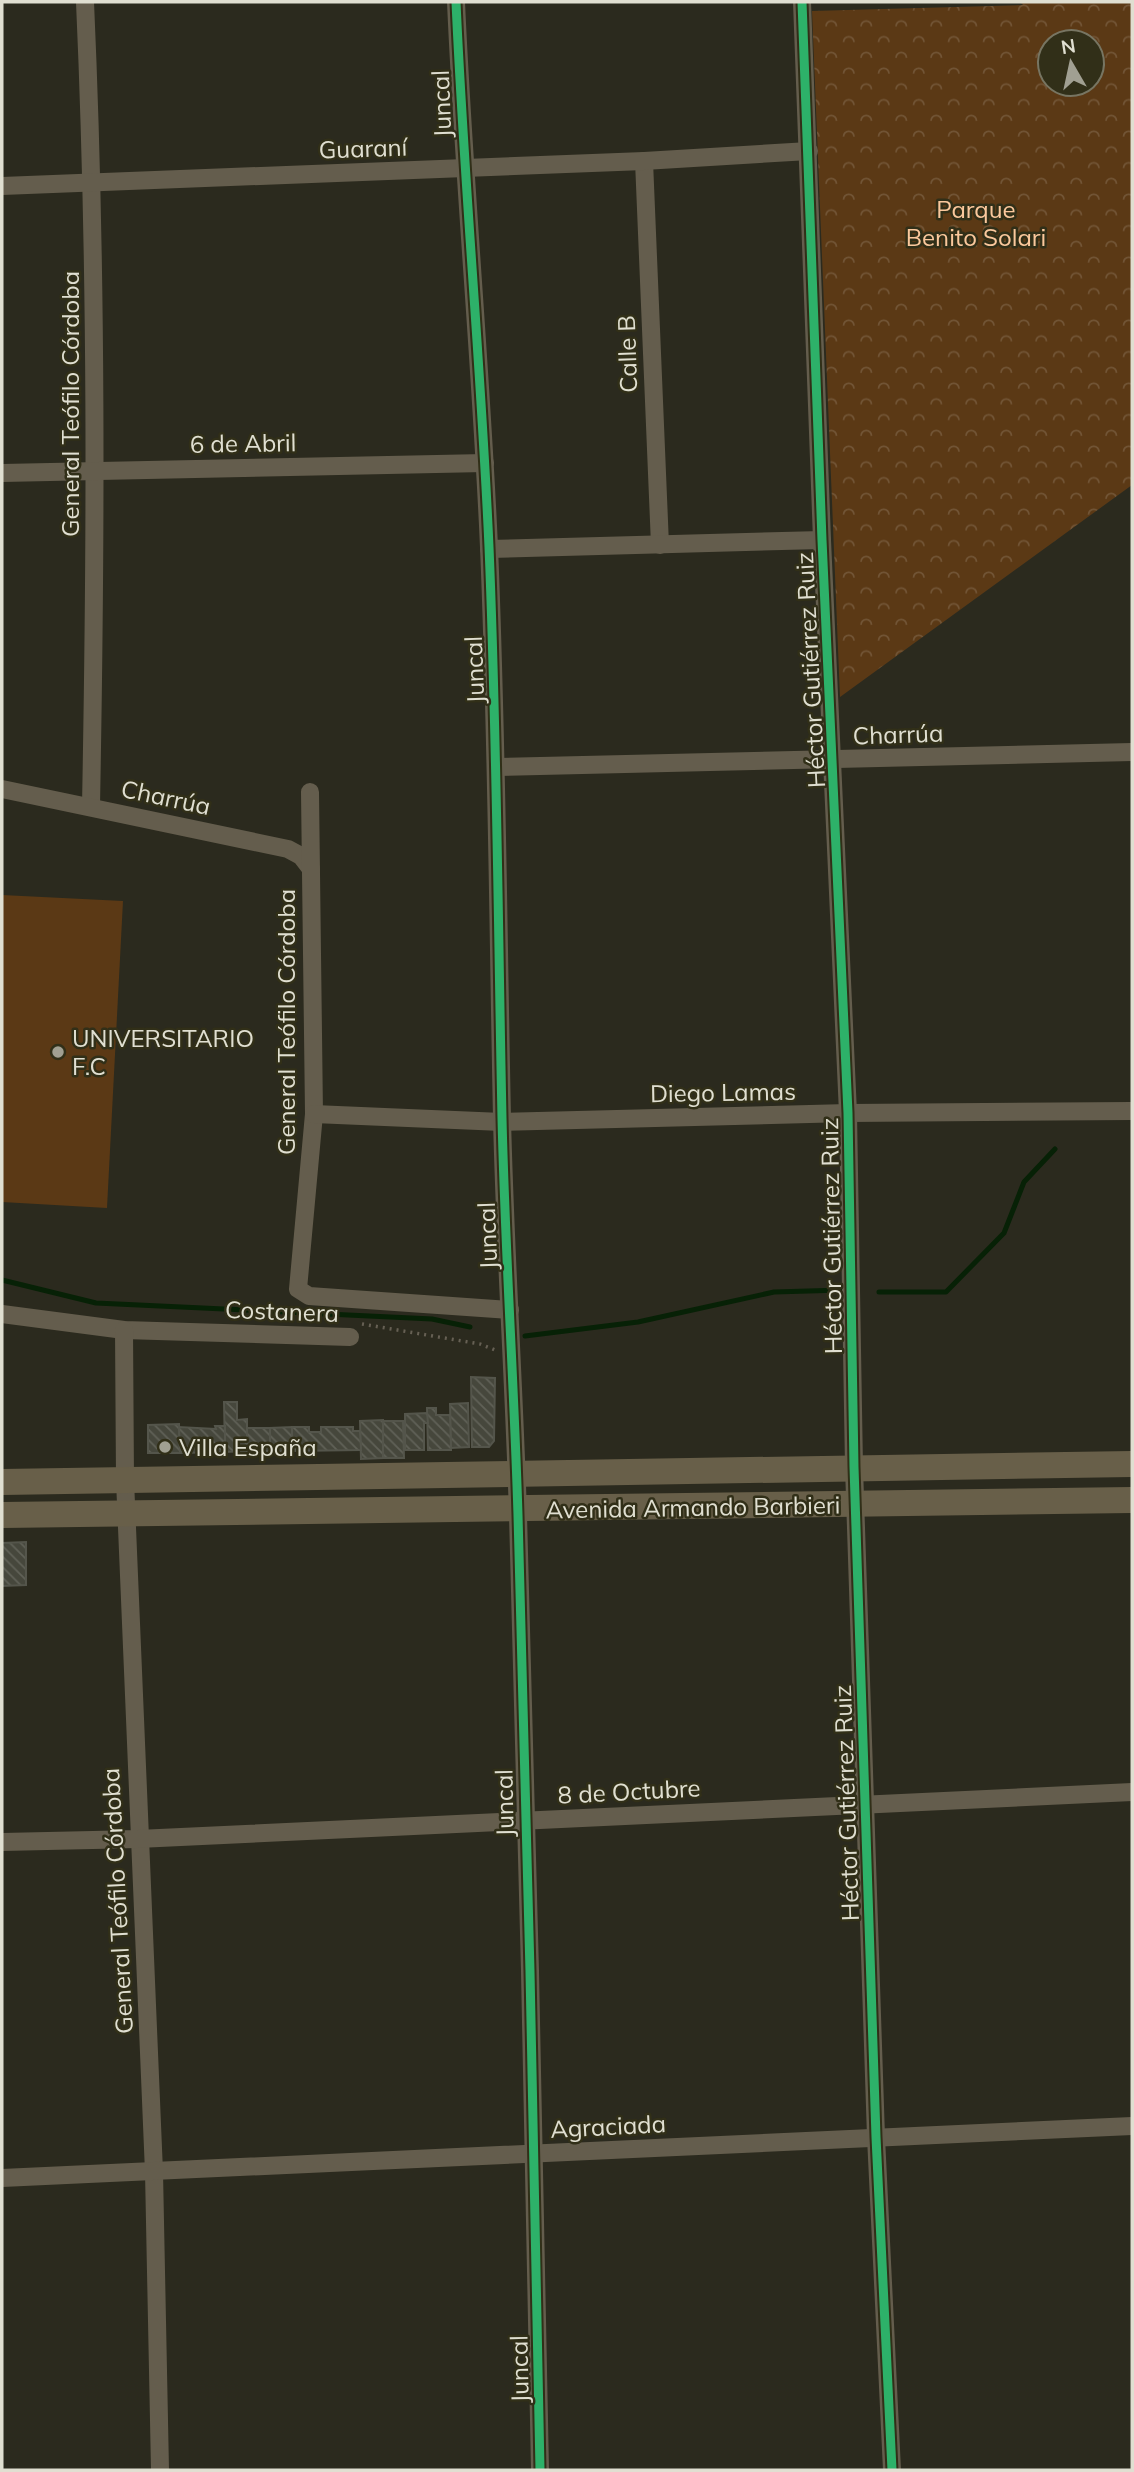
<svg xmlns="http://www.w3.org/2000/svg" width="1134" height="2472" font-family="Mulish,sans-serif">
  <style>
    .park { fill: url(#park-crowns); fill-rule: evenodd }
    .pitch { fill: #5b3915 }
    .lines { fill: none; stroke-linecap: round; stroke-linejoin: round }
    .stream { stroke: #072106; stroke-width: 5 }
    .building { fill: url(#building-back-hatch); stroke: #54554b; stroke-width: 2 }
    .path { stroke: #666054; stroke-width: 3.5; stroke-dasharray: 2 5; stroke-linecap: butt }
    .street { stroke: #645d4d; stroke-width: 18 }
    .secondary { stroke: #685f49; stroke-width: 26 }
    .cycleway-casing { stroke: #312f18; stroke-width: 13 }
    .cycleway { stroke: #2db169; stroke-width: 9 }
    .poi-dot { fill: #a1a092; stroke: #312f18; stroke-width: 2.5 }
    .labels { text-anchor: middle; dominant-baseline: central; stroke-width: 5; stroke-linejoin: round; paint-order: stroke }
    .street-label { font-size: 24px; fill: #e0dfd1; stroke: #312f18 }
    .park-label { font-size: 24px; fill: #fbc89c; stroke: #312f18 }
    .poi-label { font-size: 24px; fill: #e0dfd1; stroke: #312f18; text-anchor: start }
  </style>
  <defs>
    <pattern id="park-crowns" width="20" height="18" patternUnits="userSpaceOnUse" patternTransform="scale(1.75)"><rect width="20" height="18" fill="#5b3915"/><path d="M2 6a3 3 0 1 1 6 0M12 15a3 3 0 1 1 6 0" fill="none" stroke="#725536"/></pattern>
    <pattern id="building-back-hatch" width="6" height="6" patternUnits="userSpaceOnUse" patternTransform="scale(1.75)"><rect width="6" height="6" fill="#46473c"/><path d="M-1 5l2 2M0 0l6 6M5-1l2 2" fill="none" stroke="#606157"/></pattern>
  </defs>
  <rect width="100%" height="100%" fill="#2b2a1e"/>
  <path class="park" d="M 1020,2 L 1132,2 L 1132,485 L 840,697 L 812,11 L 1023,5 ZM 1050,42 L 1092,42 L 1092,84 L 1050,84 Z"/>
  <polygon class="pitch" points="2,895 123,901 107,1208 2,1202"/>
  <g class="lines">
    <g class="stream">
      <polyline points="2,1280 96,1303 432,1319 470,1327"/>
      <polyline points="879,1292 946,1292 1004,1233 1024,1182 1055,1149"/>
      <polyline points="525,1336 638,1322 774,1292 843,1290"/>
    </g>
  </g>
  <g class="building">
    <polygon points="471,1377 495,1378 494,1441 489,1447 472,1447"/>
    <polygon points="224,1402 237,1402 237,1420 247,1419 247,1451 225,1452"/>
    <polygon points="468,1403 469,1447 451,1448 450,1404"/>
    <polygon points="427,1408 436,1408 436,1415 450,1415 451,1450 428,1450"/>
    <polygon points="427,1413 428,1423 424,1423 424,1450 405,1450 405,1414"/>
    <polygon points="383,1420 383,1458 361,1459 360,1421"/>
    <polygon points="383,1421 403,1421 404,1458 383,1458"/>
    <polygon points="179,1424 180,1453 148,1453 148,1425"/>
    <polygon points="215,1426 225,1426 225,1452 180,1453 179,1427 216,1429"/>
    <polygon points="292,1427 309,1427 309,1432 321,1432 321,1427 353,1427 353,1431 360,1431 361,1450 292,1451"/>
    <polygon points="292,1427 292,1451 270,1451 270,1428"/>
    <rect x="247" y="1428" width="23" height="23"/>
    <polygon points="26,1542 26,1585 2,1586 2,1543"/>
  </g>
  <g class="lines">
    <polyline class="path" points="362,1324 480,1344 495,1350"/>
    <g class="street">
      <path d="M 85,2 C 97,270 96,537 91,806"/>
      <path d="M 456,2 C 464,184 481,365 489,547 C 497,737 498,927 502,1118 C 505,1250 514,1382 518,1515 C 527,1833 535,2152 540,2470"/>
      <polyline points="802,2 822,540 848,1113 854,1467 876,2137 892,2470"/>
      <polyline points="644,161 660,545"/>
      <polyline points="2,186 644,161 809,151"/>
      <polyline points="2,473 485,463"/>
      <polyline points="489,549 822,540"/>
      <polyline points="497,767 1132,752"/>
      <polyline points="2,789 288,849 301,856 311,869"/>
      <polyline points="310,792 314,1114 298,1289 309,1296 510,1310"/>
      <polyline points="314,1114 502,1122 848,1113 1132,1111"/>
      <polyline points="2,1314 124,1330 350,1337"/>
      <polyline points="124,1330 125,1480 154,2172 160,2470"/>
      <polyline points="2,1842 138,1839 1132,1792"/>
      <polyline points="2,2178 1132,2126"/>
    </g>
    <g class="secondary">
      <polyline points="2,1482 1132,1464"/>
      <polyline points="2,1515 1132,1500"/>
    </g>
    <g class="cycleway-casing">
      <g id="cycleway">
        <path d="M 456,2 C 464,184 481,365 489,547 C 497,737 498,927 502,1118 C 505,1250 514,1382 518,1515 C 527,1833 535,2152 540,2470"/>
        <polyline points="802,2 822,540 848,1113 854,1467 876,2137 892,2470"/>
      </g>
    </g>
    <use href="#cycleway" class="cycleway"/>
  </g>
  <g class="poi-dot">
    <circle cx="58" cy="1052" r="7"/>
    <circle cx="165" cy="1447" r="7"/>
  </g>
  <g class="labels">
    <g class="street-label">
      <text transform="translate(441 104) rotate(-92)">Juncal</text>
      <text transform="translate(363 148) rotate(-2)">Guaraní</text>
      <text transform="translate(627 354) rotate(-92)">Calle B</text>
      <text transform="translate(70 404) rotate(-90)">General Teófilo Córdoba</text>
      <text transform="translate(243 443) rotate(-1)">6 de Abril</text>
      <text transform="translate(474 670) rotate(-92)">Juncal</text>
      <text transform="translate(810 670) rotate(-93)">Héctor Gutiérrez Ruiz</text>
      <text transform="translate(898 734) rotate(-2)">Charrúa</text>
      <text transform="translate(166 797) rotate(12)">Charrúa</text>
      <text transform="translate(286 1022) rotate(-90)">General Teófilo Córdoba</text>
      <text transform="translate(723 1092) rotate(-1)">Diego Lamas</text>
      <text transform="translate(487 1236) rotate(-92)">Juncal</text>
      <text transform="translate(831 1236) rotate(-91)">Héctor Gutiérrez Ruiz</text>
      <text transform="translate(282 1311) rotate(2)">Costanera</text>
      <text transform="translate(693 1507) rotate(-1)">Avenida Armando Barbieri</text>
      <text transform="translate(629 1791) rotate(-3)">8 de Octubre</text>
      <text transform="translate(504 1803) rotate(-91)">Juncal</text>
      <text transform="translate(846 1803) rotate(-92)">Héctor Gutiérrez Ruiz</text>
      <text transform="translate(117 1901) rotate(-93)">General Teófilo Córdoba</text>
      <text transform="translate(608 2126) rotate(-3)">Agraciada</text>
      <text transform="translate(519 2369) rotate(-91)">Juncal</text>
    </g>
    <g class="park-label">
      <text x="976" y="209">Parque<tspan x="976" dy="28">Benito Solari</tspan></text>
    </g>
    <g class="poi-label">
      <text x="72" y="1038">UNIVERSITARIO<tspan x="72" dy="28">F.C</tspan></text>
      <text x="179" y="1447">Villa España</text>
    </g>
  </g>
  <rect width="1134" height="2472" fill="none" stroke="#e0dfd1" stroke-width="7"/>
  <g transform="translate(1071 63) rotate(351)"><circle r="33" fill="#312f18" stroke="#777562" stroke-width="2"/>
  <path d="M0-5L12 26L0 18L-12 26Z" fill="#a1a092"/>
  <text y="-10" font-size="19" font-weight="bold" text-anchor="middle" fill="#e0dfd1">N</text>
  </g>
</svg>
